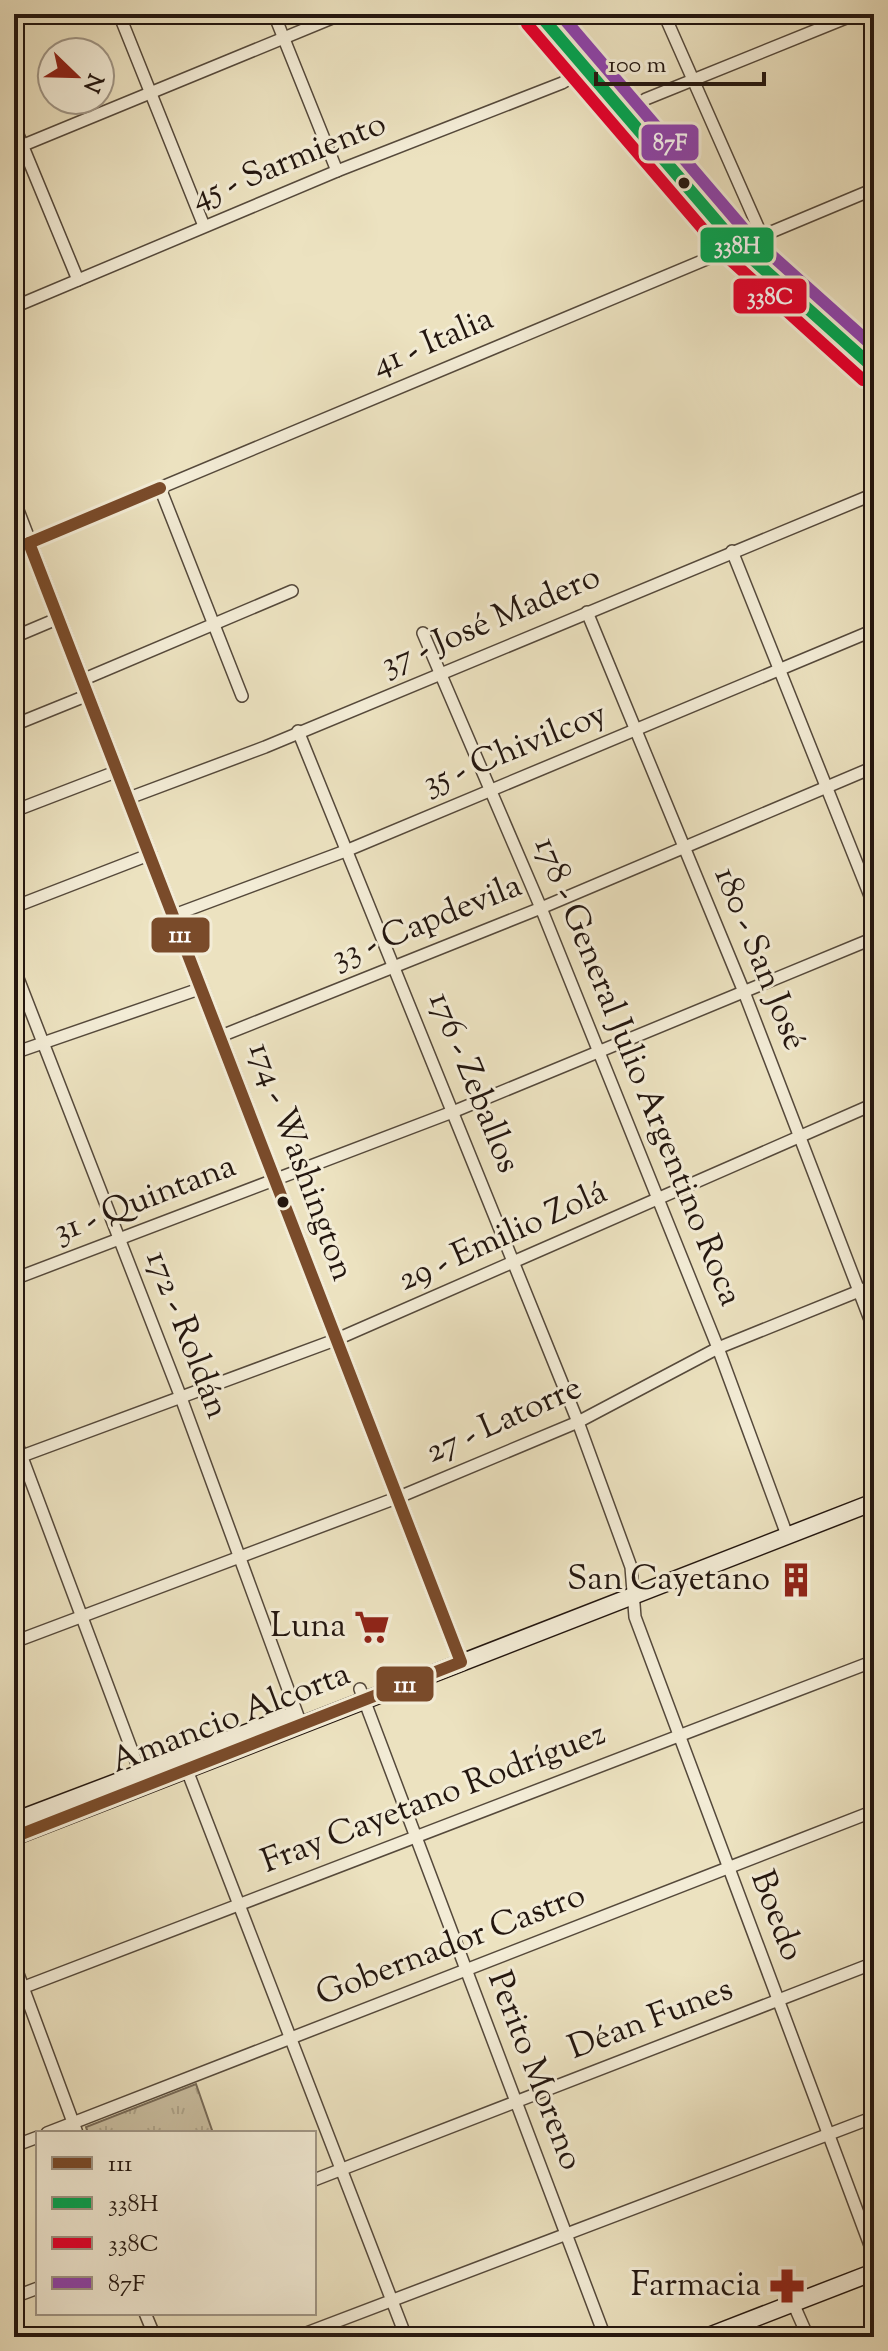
<svg xmlns="http://www.w3.org/2000/svg" width="888" height="2351" font-family="'Sorts Mill Goudy',serif">
  <style>
    .park { fill: url(#park-tufts); stroke: #766a58; stroke-width: 2 }
    .lines { fill: none; stroke-linecap: round; stroke-linejoin: round }
    .minor-casing { stroke: #55493b; stroke-width: 14 }
    .tertiary-casing { stroke: #55493b; stroke-width: 17 }
    .secondary-casing { stroke: #23160f; stroke-width: 19 }
    .primary-casing { stroke: #23160f; stroke-width: 21 }
    .minor { stroke: #f3ecd6; stroke-width: 11 }
    .tertiary { stroke: #f3ecd6; stroke-width: 14 }
    .secondary { stroke: #f3ecd6; stroke-width: 16 }
    .primary { stroke: #ece2c0; stroke-width: 18 }
    .bus-1-casing { stroke: #f3ecd6; stroke-width: 18 }
    .bus-2-casing { stroke: #f3ecd6; stroke-width: 18 }
    .bus-3-casing { stroke: #f3ecd6; stroke-width: 18 }
    .bus-4-casing { stroke: #f3ecd6; stroke-width: 18 }
    .bus-1 { stroke: #7a4b2a; stroke-width: 12 }
    .bus-2 { stroke: #00a651; stroke-width: 12 }
    .bus-3 { stroke: #e4002b; stroke-width: 12 }
    .bus-4 { stroke: #8e44ad; stroke-width: 12 }
    .bus-dot { fill: #23160f; stroke: #f3ecd6; stroke-width: 3 }
    .labels { text-anchor: middle; dominant-baseline: central; stroke-width: 6; stroke-linejoin: round; paint-order: stroke }
    .street-label { font-size: 34px; fill: #23160f; stroke: #f3ecd6 }
    .poi-label { font-size: 34px; fill: #23160f; stroke: #f3ecd6; text-anchor: end }
    .line-badge { stroke: #f3ecd6; stroke-width: 3 }
    .badge-label { font-size: 22px; text-anchor: middle; font-weight: bold; fill: #fff }
  </style>
  <defs>
    <pattern id="park-tufts" width="24" height="20" patternUnits="userSpaceOnUse" patternTransform="scale(2)"><rect width="24" height="20" fill="#cabfa2"/><path d="M3 7l-1-3M5 7V3M7 7l1-3M15 17l-1-3M17 17v-4M19 17l1-3" fill="none" stroke="#ada38a"/></pattern>
  </defs>
  <rect width="100%" height="100%" fill="#ece2c0"/>
  <filter id="stains"><feTurbulence type="fractalNoise" baseFrequency=".0025" numOctaves="4"/><feColorMatrix values="0 0 0 0 .2 0 0 0 0 .09 0 0 0 0 .02 0 0 0 .5 -.17"/></filter>
  <radialGradient id="worn" r=".72"><stop offset=".6" stop-color="#630" stop-opacity="0"/><stop offset="1" stop-color="#630" stop-opacity=".3"/></radialGradient>
  <polygon class="park" points="196,2084 213,2133 88,2133 86,2127"/>
  <g class="lines">
    <g class="minor-casing">
      <g id="minor">
        <polyline points="119,14 204,226"/>
        <polyline points="274,14 337,171"/>
        <polyline points="664,14 762,236"/>
        <polyline points="625,114 646,99 856,14"/>
        <polyline points="14,125 78,280"/>
        <polyline points="14,149 342,14"/>
        <polyline points="14,307 337,171 562,83 586,69"/>
        <polyline points="160,488 242,696"/>
        <polyline points="14,549 874,189"/>
        <polyline points="732,551 874,906"/>
        <polyline points="587,612 744,992 874,1330"/>
        <polyline points="423,633 541,908 718,1348 787,1535"/>
        <polyline points="14,637 59,618"/>
        <polyline points="82,680 292,591"/>
        <polyline points="14,725 88,695"/>
        <polyline points="298,731 578,1422 631,1567 635,1617 874,2256"/>
        <polyline points="129,798 265,747 874,494"/>
        <polyline points="14,811 118,771"/>
        <polyline points="14,907 151,854"/>
        <polyline points="174,915 348,850 874,630"/>
        <polyline points="14,968 180,1395 299,1719"/>
        <polyline points="221,1036 541,908 874,767"/>
        <polyline points="14,1053 202,988"/>
        <polyline points="14,1279 455,1111 874,938"/>
        <polyline points="14,1436 143,1780"/>
        <polyline points="14,1459 335,1340 874,1104"/>
        <polyline points="14,1642 399,1497 578,1422 718,1348 874,1285"/>
        <polyline points="360,1689 605,2337"/>
        <polyline points="185,1765 406,2337"/>
        <polyline points="14,1963 77,2133"/>
        <polyline points="14,1991 874,1661"/>
        <polyline points="47,2133 874,1811"/>
        <polyline points="14,2146 38,2137"/>
        <polyline points="314,2180 874,1963"/>
        <polyline points="14,2297 38,2288"/>
        <polyline points="793,2303 808,2337"/>
        <polyline points="145,2313 155,2337"/>
        <polyline points="296,2337 874,2117"/>
      </g>
    </g>
    <g class="tertiary-casing">
      <polyline id="tertiary" points="14,504 461,1662"/>
    </g>
    <g class="secondary-casing">
      <g id="secondary">
        <polyline points="14,1821 293,1715"/>
        <polyline points="14,1837 874,1502"/>
        <polyline points="706,2337 874,2272"/>
      </g>
    </g>
    <g class="primary-casing">
      <polyline id="primary" points="539,14 738,246 874,368"/>
    </g>
    <use href="#minor" class="minor"/>
    <use href="#tertiary" class="tertiary"/>
    <use href="#secondary" class="secondary"/>
    <use href="#primary" class="primary"/>
    <g class="bus-1-casing">
      <g id="bus-1">
        <polyline points="29,543 160,488"/>
        <polyline points="14,1837 461,1662 29,543"/>
      </g>
    </g>
    <g class="bus-2-casing">
      <polyline id="bus-2" points="539,14 738,246 874,368"/>
    </g>
    <g class="bus-3-casing">
      <polyline id="bus-3" points="527,24 726,256 863,380"/>
    </g>
    <g class="bus-4-casing">
      <polyline id="bus-4" points="560,14 749,235 874,347"/>
    </g>
    <use href="#bus-1" class="bus-1"/>
    <use href="#bus-2" class="bus-2"/>
    <use href="#bus-3" class="bus-3"/>
    <use href="#bus-4" class="bus-4"/>
  </g>
  <defs>
    <g id="building-bare" transform="scale(2.76)"><path d="M-4-6H4V6H1V3H-1V6H-4ZM-2.5-4.3h1.7v1.8h-1.7ZM.8-4.3h1.7v1.8H.8ZM-2.5-1h1.7V.8h-1.7ZM.8-1h1.7V.8H.8Z" fill="#8f2418" stroke="#f3ecd6" stroke-width="2.5" paint-order="stroke"/></g>
    <g id="supermarket-bare" transform="scale(2.76)"><path d="M-6-5.5h2.5l.6 2H6L4.5 2H-2.5L-4.4-4H-6ZM-1.5 3.2a1.3 1.3 0 1 0 .1 0ZM3 3.2a1.3 1.3 0 1 0 .1 0Z" fill="#8f2418" stroke="#f3ecd6" stroke-width="2.5" paint-order="stroke"/></g>
    <g id="pharmacy-bare" transform="scale(2.76)"><path d="M-2-6h4v4h4v4h-4v4h-4v-4h-4v-4h4Z" fill="#8f2418" stroke="#f3ecd6" stroke-width="2.5" paint-order="stroke"/></g>
  </defs>
  <g fill-rule="evenodd">
    <use href="#building-bare" x="796" y="1580"/>
    <use href="#supermarket-bare" x="372" y="1627"/>
    <use href="#pharmacy-bare" x="787" y="2286"/>
  </g>
  <g class="bus-dot">
    <circle cx="684" cy="183" r="7"/>
    <circle cx="283" cy="1202" r="7"/>
  </g>
  <g class="labels">
    <g class="street-label">
      <text transform="translate(289 162) rotate(-22)">45 - Sarmiento</text>
      <text transform="translate(433 343) rotate(-23)">41 - Italia</text>
      <text transform="translate(491 622) rotate(-23)">37 - José Madero</text>
      <text transform="translate(515 750) rotate(-22)">35 - Chivilcoy</text>
      <text transform="translate(427 923) rotate(-22)">33 - Capdevila</text>
      <text transform="translate(759 959) rotate(68)">180 - San José</text>
      <text transform="translate(637 1072) rotate(68)">178 - General Julio Argentino Roca</text>
      <text transform="translate(473 1083) rotate(68)">176 - Zeballos</text>
      <text transform="translate(300 1162) rotate(70)">174 - Washington</text>
      <text transform="translate(145 1200) rotate(-21)">31 - Quintana</text>
      <text transform="translate(503 1237) rotate(-24)">29 - Emilio Zolá</text>
      <text transform="translate(186 1335) rotate(69)">172 - Roldán</text>
      <text transform="translate(504 1421) rotate(-24)">27 - Latorre</text>
      <text transform="translate(231 1719) rotate(-21)">Amancio Alcorta</text>
      <text transform="translate(434 1799) rotate(-21)">Fray Cayetano Rodríguez</text>
      <text transform="translate(776 1916) rotate(69)">Boedo</text>
      <text transform="translate(451 1946) rotate(-21)">Gobernador Castro</text>
      <text transform="translate(651 2020) rotate(-21)">Déan Funes</text>
      <text transform="translate(534 2071) rotate(69)">Perito Moreno</text>
    </g>
    <g class="poi-label">
      <text x="770" y="1580">San Cayetano</text>
      <text x="346" y="1627">Luna</text>
      <text x="761" y="2286">Farmacia</text>
    </g>
  </g>
  <g class="line-badge">
    <rect x="640" y="123" width="60" height="39" rx="8" fill="#8e44ad"/>
    <rect x="699" y="226" width="76" height="38" rx="8" fill="#00a651"/>
    <rect x="732" y="277" width="76" height="38" rx="8" fill="#e4002b"/>
    <rect x="150" y="916" width="61" height="38" rx="8" fill="#7a4b2a"/>
    <rect x="375" y="1665" width="60" height="38" rx="8" fill="#7a4b2a"/>
  </g>
  <g class="badge-label">
    <text x="670" y="150">87F</text>
    <text x="737" y="253">338H</text>
    <text x="770" y="304">338C</text>
    <text x="180" y="942">111</text>
    <text x="405" y="1692">111</text>
  </g>
  <rect width="888" height="2351" fill="none" stroke="#ece2c0" stroke-width="48"/>
  <rect x="16" y="16" width="856" height="2319" fill="none" stroke="#23160f" stroke-width="4"/>
  <rect x="24" y="24" width="840" height="2303" fill="none" stroke="#23160f" stroke-width="2"/>
  <rect x="36" y="2131" width="280" height="184" fill="#f3ecd6" stroke="#a09686" stroke-width="2"/>
  <rect x="52" y="2157" width="40" height="12" fill="#7a4b2a" stroke="#a09686" stroke-width="2"/>
  <text x="108" y="2171" font-size="24" fill="#23160f">111</text>
  <rect x="52" y="2197" width="40" height="12" fill="#00a651" stroke="#a09686" stroke-width="2"/>
  <text x="108" y="2211" font-size="24" fill="#23160f">338H</text>
  <rect x="52" y="2237" width="40" height="12" fill="#e4002b" stroke="#a09686" stroke-width="2"/>
  <text x="108" y="2251" font-size="24" fill="#23160f">338C</text>
  <rect x="52" y="2277" width="40" height="12" fill="#8e44ad" stroke="#a09686" stroke-width="2"/>
  <text x="108" y="2291" font-size="24" fill="#23160f">87F</text>
  <g transform="translate(76 76) rotate(113)"><circle r="38" fill="#f3ecd6" stroke="#a09686" stroke-width="2"/>
  <path d="M0-6L14 30L0 20L-14 30Z" fill="#8f2418"/>
  <text y="-12" font-size="22" font-weight="bold" text-anchor="middle" fill="#23160f">N</text>
  </g>
  <path d="M596 72v12h168v-12" fill="none" stroke="#23160f" stroke-width="4"/>
  <text x="608" y="72" font-size="24" fill="#23160f" stroke="#f3ecd6" stroke-width="6" paint-order="stroke">100 m</text>
  <rect width="100%" height="100%" filter="url(#stains)"/>
  <rect width="100%" height="100%" fill="url(#worn)"/>
</svg>
